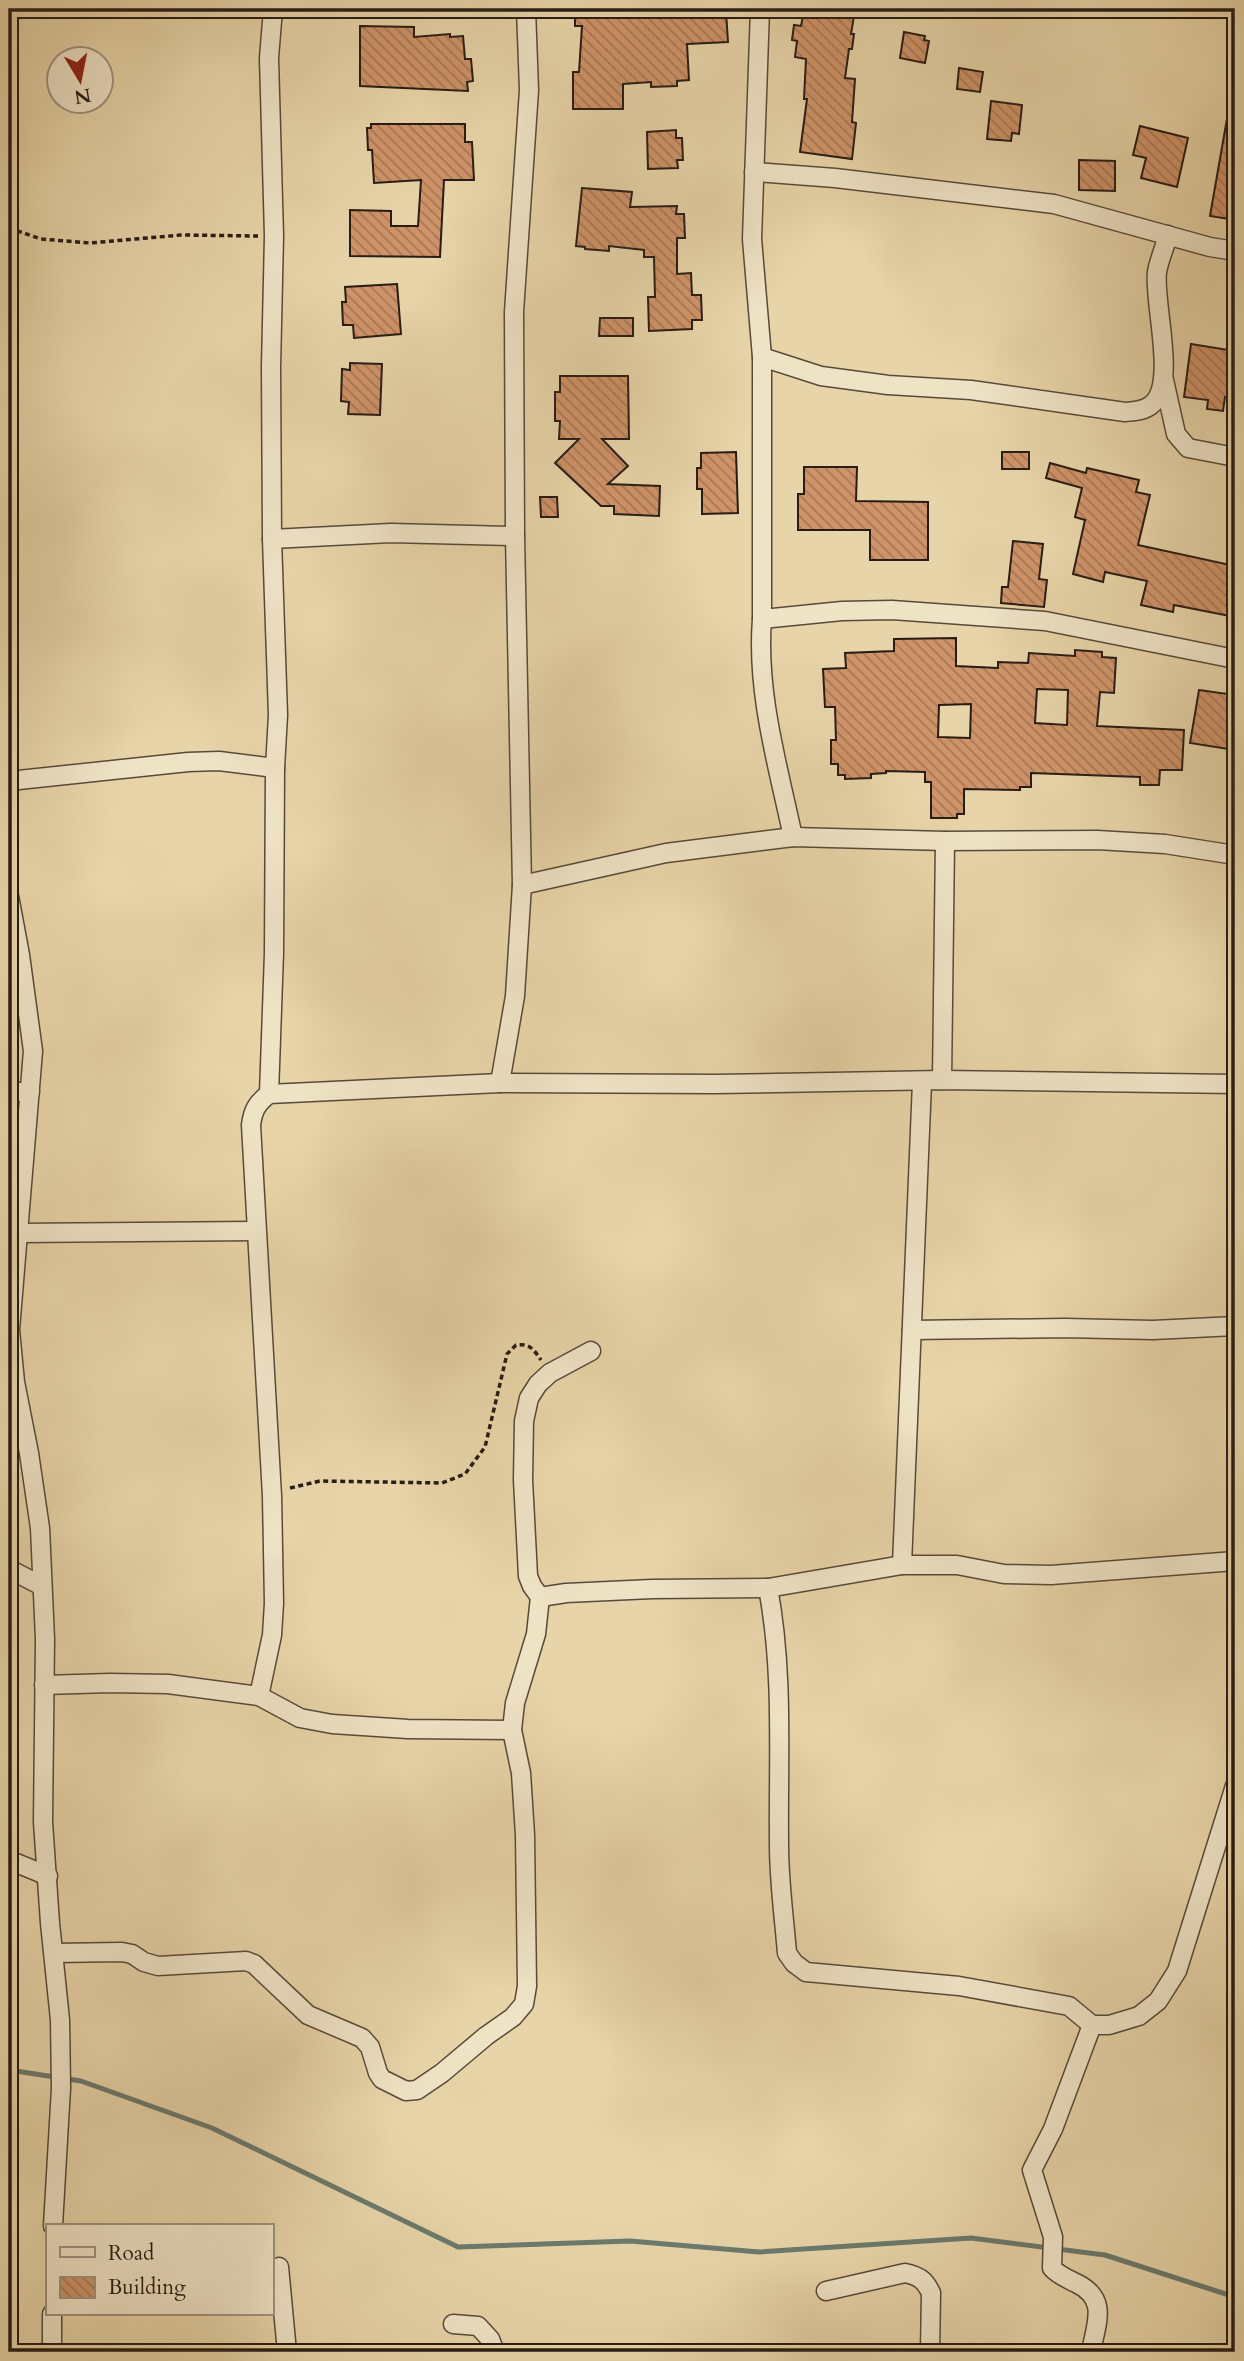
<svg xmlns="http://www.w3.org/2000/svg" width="1244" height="2361" font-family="Cardo,serif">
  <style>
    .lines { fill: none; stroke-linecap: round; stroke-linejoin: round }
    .stream { stroke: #6b7a6e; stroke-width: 5 }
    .building { fill: url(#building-back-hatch); stroke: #281c14; stroke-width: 2; fill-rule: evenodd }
    .minor-casing { stroke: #584a39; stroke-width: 21 }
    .path { stroke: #281c14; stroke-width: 3.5; stroke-dasharray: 5 3.5; stroke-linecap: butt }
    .minor { stroke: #efe3c6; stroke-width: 18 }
  </style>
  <defs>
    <pattern id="building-back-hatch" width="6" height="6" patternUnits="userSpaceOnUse" patternTransform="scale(1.75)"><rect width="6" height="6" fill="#cf9369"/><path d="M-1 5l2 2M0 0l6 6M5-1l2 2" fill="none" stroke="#a87755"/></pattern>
  </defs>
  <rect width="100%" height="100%" fill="#e7d4a8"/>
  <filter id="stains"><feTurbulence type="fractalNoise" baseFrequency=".00286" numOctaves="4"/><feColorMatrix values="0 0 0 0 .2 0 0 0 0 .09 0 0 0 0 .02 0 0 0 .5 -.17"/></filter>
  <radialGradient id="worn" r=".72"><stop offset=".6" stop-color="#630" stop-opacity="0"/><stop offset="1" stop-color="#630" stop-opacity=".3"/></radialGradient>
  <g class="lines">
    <polyline class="stream" points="9,2070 81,2081 212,2128 458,2247 630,2241 759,2252 971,2238 1105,2255 1235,2297"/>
  </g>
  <g class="building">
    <polygon points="575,9 673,9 674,14 726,11 728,42 687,44 689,80 677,81 677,86 651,87 651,82 623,84 623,109 573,109 573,72 579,72 582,26 575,26"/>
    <polygon points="808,9 844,11 843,15 854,16 851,34 854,34 852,49 849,49 845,78 855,79 852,122 856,123 852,159 800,152 807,99 804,99 806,59 795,57 797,41 792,40 794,25 801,26 803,16 807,17"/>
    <polygon points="360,26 414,27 414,37 450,34 450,37 463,36 465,59 471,59 473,81 467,82 468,91 360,86"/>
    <polygon points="904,32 925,36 924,40 929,41 925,63 900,58"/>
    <polygon points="959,68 983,72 980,92 957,89"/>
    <polygon points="991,101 1022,105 1019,134 1012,133 1011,141 987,139"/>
    <polygon points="1228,113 1235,113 1235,220 1210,216"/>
    <polygon points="371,124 465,124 465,142 472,142 474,180 444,180 440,257 350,256 350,210 391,211 391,226 418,226 421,180 374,183 372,150 368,150 367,128 371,128"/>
    <polygon points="1140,126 1188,138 1177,187 1141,178 1146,158 1133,155"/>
    <polygon points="676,130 676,138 682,138 683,160 677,160 678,168 648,169 647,132"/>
    <polygon points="1079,160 1115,161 1115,191 1079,190"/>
    <polygon points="582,188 632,192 630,207 677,206 676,214 684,214 685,238 677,238 677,274 691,273 692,295 701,295 702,320 692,320 692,329 649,331 648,297 655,297 654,257 644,257 644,250 609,246 609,251 585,249 585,247 576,246"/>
    <polygon points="397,284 401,334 354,338 353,325 343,325 342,302 346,302 345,287"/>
    <polygon points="600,318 633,318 633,336 599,336"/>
    <polygon points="1191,344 1235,351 1235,398 1225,397 1223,411 1207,409 1208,400 1184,397"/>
    <polygon points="350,363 382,364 380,415 348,414 349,402 341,401 342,369 350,370"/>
    <polygon points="560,376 628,376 629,439 602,439 628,466 608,484 660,486 659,516 614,514 614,506 601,506 555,463 579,439 559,439 560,421 555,421 555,392 560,392"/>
    <polygon points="736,452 738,513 702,514 702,489 697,489 697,468 701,468 701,453"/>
    <rect x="1002" y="452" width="27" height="17"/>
    <polygon points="1050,463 1086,473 1087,468 1139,480 1136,492 1150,495 1138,545 1235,566 1235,617 1174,605 1173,612 1141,605 1147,581 1105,572 1103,582 1073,574 1085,520 1075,517 1082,488 1046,478"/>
    <polygon points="804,467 857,467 856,501 928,502 928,560 870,560 870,530 798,530 798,494 804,494"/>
    <polygon points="540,497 557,497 558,517 541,517"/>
    <polygon points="1013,541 1043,544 1039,579 1047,580 1044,607 1001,603 1002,587 1008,587"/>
    <path d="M 956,638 L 956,666 L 998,668 L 998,662 L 1028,663 L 1029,653 L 1075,656 L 1075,650 L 1102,652 L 1102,657 L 1116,658 L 1114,693 L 1100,692 L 1097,726 L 1184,730 L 1182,770 L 1160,770 L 1159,785 L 1140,785 L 1140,777 L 1031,773 L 1031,787 L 1020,787 L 1020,790 L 964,789 L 964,814 L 957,814 L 957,818 L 931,818 L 931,782 L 925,782 L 925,772 L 886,771 L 886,773 L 871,774 L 871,778 L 845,779 L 845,775 L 838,775 L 838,764 L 831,764 L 831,740 L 836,740 L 835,707 L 825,707 L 823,669 L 846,668 L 845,653 L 894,651 L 894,639 ZM 1037,689 L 1068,690 L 1067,725 L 1035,723 ZM 971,704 L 970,738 L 938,737 L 939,705 Z"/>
    <polygon points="1199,690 1235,695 1235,750 1190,743"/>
  </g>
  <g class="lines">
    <g class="minor-casing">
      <g id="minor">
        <polyline points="760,9 752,239 762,357 762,619"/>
        <polyline points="754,172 835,178 1054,204 1210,247 1235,251"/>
        <path d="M 762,357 L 821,376 L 888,385 L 971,390 L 1125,412 C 1134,411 1144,411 1151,405 C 1178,386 1153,302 1157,272 C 1159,260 1165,247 1168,235"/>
        <polyline points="1164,380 1176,434 1188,448 1235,457"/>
        <polyline points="272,539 391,533 515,536"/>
        <polyline points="9,781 188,762 219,761 275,768"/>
        <path d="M 793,837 C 778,766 756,692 762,619 L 842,611 L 892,610 L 1045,621 L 1235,659"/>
        <polyline points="522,885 666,853 793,837 945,841 1097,840 1165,844 1235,855"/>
        <polyline points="9,896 20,955 33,1051 10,1330 15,1382 29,1453 40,1528 45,1639 43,1822 50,1923 60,2020 61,2088 53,2226"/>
        <polyline points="942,1080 945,841"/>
        <polyline points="500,1083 515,996 522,885 515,536 514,312 529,90 526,9"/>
        <polyline points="9,1092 30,1092"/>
        <polyline points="269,1094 274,953 275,768 278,715 272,539 271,367 274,236 269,58 273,9"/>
        <polyline points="19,1233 256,1231"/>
        <polyline points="912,1330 1065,1328 1153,1330 1235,1326"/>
        <polyline points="902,1565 922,1082"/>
        <polyline points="9,1569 42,1586"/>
        <path d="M 768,1588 C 784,1672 778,1759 779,1845 C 779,1881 784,1917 787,1953 L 794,1963 L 806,1972 L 959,1986 L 1069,2006 L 1092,2025 L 1109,2025 L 1139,2016 L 1158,2001 L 1177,1971 L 1235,1786"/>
        <polyline points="540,1597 566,1593 652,1589 768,1588 902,1565 957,1565 1004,1574 1051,1575 1235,1561"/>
        <polyline points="44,1685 110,1683 168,1684 259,1696 300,1718 332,1724 408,1729 512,1730"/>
        <path d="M 259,1696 L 272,1635 L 274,1603 L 272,1496 L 251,1125 C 253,1110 257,1103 269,1094 L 500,1083 L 715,1084 L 942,1080 L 1235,1084"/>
        <polyline points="9,1860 48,1876"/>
        <polyline points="54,1953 122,1952 132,1954 144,1962 158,1966 246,1961 254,1964 308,2015 362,2038 370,2047 378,2073 382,2079 406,2091 417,2090 442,2073 486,2036 513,2017 524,2004 527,1986 525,1835 521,1773 512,1730 515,1703 536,1634 540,1597 532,1586 528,1576 523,1480 524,1421 529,1398 538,1384 550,1373 591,1351"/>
        <polyline points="279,2267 287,2352"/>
        <path d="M 826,2291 L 905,2273 C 919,2276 925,2280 931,2293 L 930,2352"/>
        <polyline points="453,2324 478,2326 490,2339 495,2352"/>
        <polyline points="52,2352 52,2314"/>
        <path d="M 1091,2352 C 1096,2323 1109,2299 1076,2283 C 1068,2279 1058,2275 1052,2268 L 1053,2237 L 1032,2170 L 1053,2129 L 1092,2025"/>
      </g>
    </g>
    <g class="path">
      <polyline points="9,228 41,239 90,243 181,235 258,236"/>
      <path d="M 290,1488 L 320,1481 L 442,1483 L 465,1474 L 485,1447 L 507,1354 L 516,1345 C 530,1343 534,1350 541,1360"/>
    </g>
    <use href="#minor" class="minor"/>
  </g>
  <rect width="1244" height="2361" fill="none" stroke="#e7d4a8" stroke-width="35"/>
  <rect x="10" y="10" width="1223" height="2340" fill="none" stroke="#281c14" stroke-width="3.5"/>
  <rect x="18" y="18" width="1209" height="2326" fill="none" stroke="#281c14" stroke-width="2"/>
  <rect x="46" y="2224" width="228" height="91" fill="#efe3c6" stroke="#9f937f" stroke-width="2"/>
  <rect x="60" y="2247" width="35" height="10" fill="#efe3c6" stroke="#9f937f" stroke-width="2"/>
  <text x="108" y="2260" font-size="21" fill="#281c14">Road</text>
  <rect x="60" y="2277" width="35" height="21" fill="url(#building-back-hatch)" stroke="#9f937f" stroke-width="2"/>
  <text x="108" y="2294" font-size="21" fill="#281c14">Building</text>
  <g transform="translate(80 80) rotate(170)"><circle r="33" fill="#efe3c6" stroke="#9f937f" stroke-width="2"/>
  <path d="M0-5L12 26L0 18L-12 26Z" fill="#8f2418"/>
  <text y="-10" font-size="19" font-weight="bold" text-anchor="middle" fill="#281c14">N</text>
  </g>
  <rect width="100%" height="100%" filter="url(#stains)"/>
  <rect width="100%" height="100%" fill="url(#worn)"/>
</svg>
